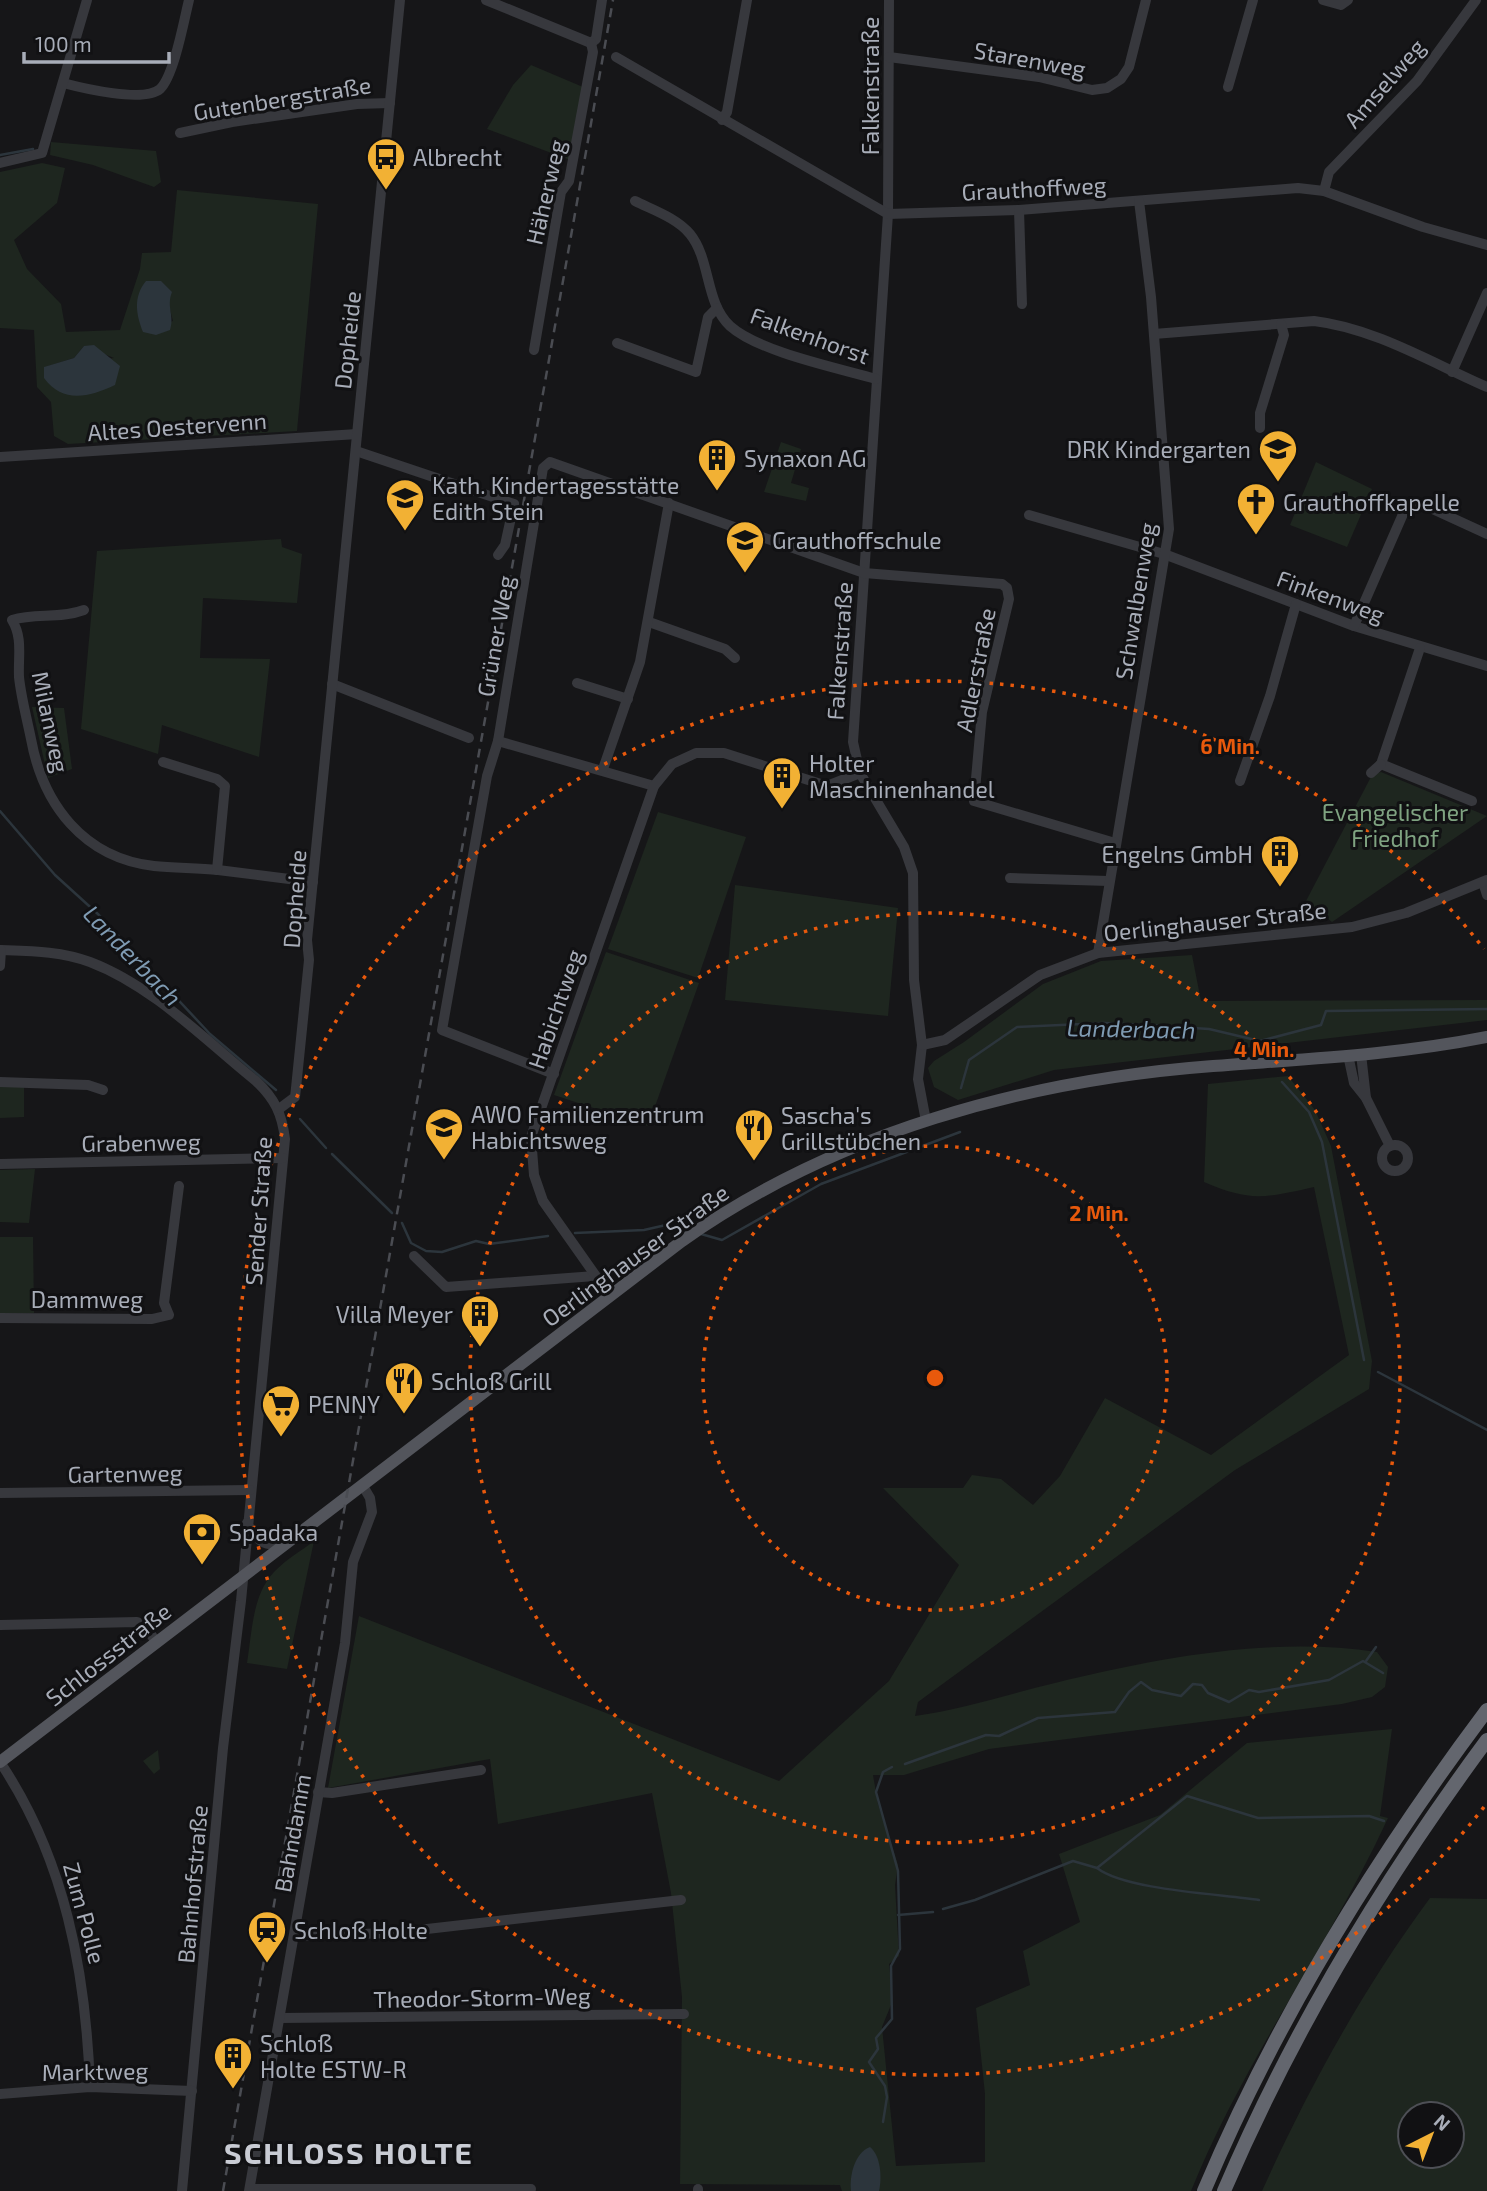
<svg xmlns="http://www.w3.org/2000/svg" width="1487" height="2191" font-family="'Exo 2',sans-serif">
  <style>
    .green { fill: #1e261f; fill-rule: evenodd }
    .water { fill: #2c353c }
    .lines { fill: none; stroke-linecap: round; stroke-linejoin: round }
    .stream { stroke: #2c353c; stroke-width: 2.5 }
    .minor { stroke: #37383d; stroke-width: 10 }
    .major { stroke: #53555c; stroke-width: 12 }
    .highway { stroke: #63666e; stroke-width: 14 }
    .rail { stroke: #4a4c52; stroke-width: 2.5; stroke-dasharray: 9 7; stroke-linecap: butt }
    .ring { fill: none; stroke: #e8590c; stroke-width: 3.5; stroke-dasharray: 3.5 7 }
    .labels { text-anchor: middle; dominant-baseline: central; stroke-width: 6; stroke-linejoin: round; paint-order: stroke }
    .street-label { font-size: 23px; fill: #a8adb8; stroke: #111113 }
    .poi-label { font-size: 23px; fill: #a8adb8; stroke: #111113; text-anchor: start }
    .park-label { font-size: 23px; fill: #7fa381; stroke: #111113 }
    .water-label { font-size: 24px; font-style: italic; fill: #7f9bb3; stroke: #111113 }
    .district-label { font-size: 30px; font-weight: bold; letter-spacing: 2px; fill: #c9ccd4; stroke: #111113 }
    .centre { fill: #e8590c; stroke: #111113; stroke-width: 3.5 }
    .ring-label { font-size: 21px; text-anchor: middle; font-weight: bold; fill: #e8590c; stroke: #111113; stroke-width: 6; stroke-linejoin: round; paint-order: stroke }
  </style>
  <rect width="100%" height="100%" fill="#161618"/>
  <g class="green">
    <polygon points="531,65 583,87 570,160 487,129 513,85"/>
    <polygon points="51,142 156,151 161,182 154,187 93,165 50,155"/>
    <path d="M 42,163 L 65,168 L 57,203 L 14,240 L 27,269 L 61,304 L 66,332 L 120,330 L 140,269 L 142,253 L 171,252 L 177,190 L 318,204 L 297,431 L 68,444 L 54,436 L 51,402 L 37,387 L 34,330 L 0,328 L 0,172 ZM 168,302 L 173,321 L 143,332 ZM 84,346 L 114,358 L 45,367 L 74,358 Z"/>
    <polygon points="781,442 801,449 791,483 809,488 806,501 764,492"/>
    <polygon points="1316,462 1372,489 1347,547 1290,525"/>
    <polygon points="281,539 282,547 302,554 297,603 203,598 200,658 270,659 259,757 162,725 158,754 81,729 97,551"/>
    <polygon points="32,707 64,708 72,769 48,778"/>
    <polygon points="1381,772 1487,816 1332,922 1306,901 1372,775"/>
    <polygon points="658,812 746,837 698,978 608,949"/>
    <polygon points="735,885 898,908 888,1016 725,1000"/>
    <polygon points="606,952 699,983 648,1126 554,1095"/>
    <polygon points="1192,955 1201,1001 1487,1000 1487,1020 1054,1070 958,1100 934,1087 928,1068 934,1061 964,1042 1043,984 1101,961"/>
    <path d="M 1288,1076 L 1315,1110 L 1331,1146 L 1372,1361 L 1369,1389 L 1235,1470 L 918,1702 L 915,1716 C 961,1710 1009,1694 1055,1683 C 1157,1658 1271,1636 1377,1652 L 1388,1667 L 1385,1687 L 1372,1697 L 1342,1704 L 989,1749 L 904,1775 L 873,1775 L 878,1804 L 898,1865 L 895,1885 L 899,1956 L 889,1964 L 893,2000 L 882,2027 L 896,2166 L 985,2162 L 985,2094 L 976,2008 L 1030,1985 L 1023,1951 L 1080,1922 L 1059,1854 L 1160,1815 L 1247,1743 L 1392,1729 L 1380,1816 L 1388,1818 C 1329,1946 1244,2060 1191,2191 L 842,2191 L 840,2185 L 680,2184 L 682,1997 L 671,1893 L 652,1793 L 498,1824 L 490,1759 L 328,1788 L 359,1616 L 779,1781 L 889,1681 L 959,1565 L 883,1488 L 963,1488 L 972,1475 L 1001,1479 L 1033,1505 L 1060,1476 L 1105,1398 L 1211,1455 L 1349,1355 L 1314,1187 C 1265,1198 1250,1202 1204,1182 L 1208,1084 Z"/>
    <polygon points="0,1086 24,1087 24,1117 0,1118"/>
    <polygon points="35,1169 29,1223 0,1222 0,1170"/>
    <polygon points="0,1237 33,1237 34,1313 0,1313"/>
    <path d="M 314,1541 L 287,1669 L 247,1663 C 252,1633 252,1595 274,1572 C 285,1560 301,1551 314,1541 Z"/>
    <polygon points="158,1750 160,1769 154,1774 143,1761"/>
    <path d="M 1430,1898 L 1487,1899 L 1487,2191 L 1262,2191 C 1308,2089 1364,1987 1430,1898 ZM 1452,2114 L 1452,2156 L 1410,2156 L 1410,2114 Z"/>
  </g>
  <g class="water">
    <path d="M 146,281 L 161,281 L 172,292 C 166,307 175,316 170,330 L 156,335 L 143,332 C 136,314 133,297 146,281 Z"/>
    <path d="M 94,345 L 120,366 L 115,385 C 89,397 63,404 44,378 L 44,367 L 74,358 L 84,346 Z"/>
    <path d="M 870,2147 C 881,2156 882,2178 879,2191 L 851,2191 C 849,2176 855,2152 870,2147 Z"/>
  </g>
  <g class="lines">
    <g class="stream">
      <polyline points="0,155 33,149"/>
      <polyline points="0,811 55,875 99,915 210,1034 276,1090"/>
      <polyline points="1282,1082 1309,1112 1322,1142 1364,1360"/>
      <polyline points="961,1088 969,1060 1017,1027 1104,1023 1147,1025 1209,1029 1260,1041 1321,1025 1326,1011 1487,1009"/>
      <polyline points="300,1119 326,1148"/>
      <polyline points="332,1154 392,1213"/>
      <polyline points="402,1223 411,1243 426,1251 442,1252 476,1241 489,1244 548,1236"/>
      <polyline points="575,1233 644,1230 666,1225 688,1231"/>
      <polyline points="701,1234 722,1240 821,1184 960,1132"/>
      <polyline points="1378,1372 1487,1430"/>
      <polyline points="1366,1661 1376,1647"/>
      <polyline points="905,1764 986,1735 999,1736 1038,1718 1115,1712 1129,1692 1141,1682 1152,1690 1181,1696 1193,1684 1202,1685 1208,1693 1229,1702 1249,1690 1259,1692 1329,1680 1363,1661 1383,1673"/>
      <path d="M 1097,1868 C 1125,1890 1220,1894 1259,1900"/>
      <polyline points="943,1909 975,1900 1073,1861 1097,1868 1187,1796 1258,1818 1369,1816 1384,1821"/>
      <polyline points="898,1915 933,1912"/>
      <polyline points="883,2122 887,2097 885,2086 869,2062 878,2049 876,2038 892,2019 891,1966 900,1949 898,1871 876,1792 883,1772 892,1767"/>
    </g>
    <g class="minor">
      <polyline points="486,0 591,43"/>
      <polyline points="889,0 888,214 853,742 860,773 904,847 913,873 914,980 922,1045 918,1079 926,1121"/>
      <polyline points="1323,0 1341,5 1348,0"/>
      <polyline points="591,43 596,39 602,0"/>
      <polyline points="616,57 888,214 1019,210 1298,188 1324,191 1423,227 1487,245"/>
      <polyline points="889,57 1039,77 1092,90 1107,88 1121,79 1129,67 1146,0"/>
      <path d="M 63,83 C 82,88 144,103 160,89 C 174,76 184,20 189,0"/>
      <polyline points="1228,87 1253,0"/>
      <polyline points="722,120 727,112 747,0"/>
      <polyline points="180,133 232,122 357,104 390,103"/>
      <polyline points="0,163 42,153 87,0"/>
      <polyline points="1324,191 1329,172 1417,81 1476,0"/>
      <path d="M 635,201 C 653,210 677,218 690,234 C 711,260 705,303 730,326 C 759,352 838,368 876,379"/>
      <polyline points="1019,210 1022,304"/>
      <path d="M 1154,334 L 1314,321 C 1374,328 1432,363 1487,387"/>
      <polyline points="617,343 696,372 708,317 717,308"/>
      <polyline points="534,350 561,192 569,181 593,52 591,43"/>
      <polyline points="1452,372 1487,293"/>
      <polyline points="1260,428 1260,413 1284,335 1281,324"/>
      <polyline points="356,451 514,504 505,545 498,555"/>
      <polyline points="0,457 357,434"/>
      <polyline points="1029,515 1164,554 1354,626 1487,666"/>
      <path d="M 84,610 C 60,619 36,613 12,620 C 23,638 18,656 19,677 C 21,697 27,719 31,739 C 43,805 84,858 154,866 C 175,868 197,868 218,870 C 250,874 281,878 313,882"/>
      <polyline points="649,622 725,649 735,658"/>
      <polyline points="1354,626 1403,514 1413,505 1426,506 1487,534"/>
      <polyline points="1420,648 1381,764 1472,801"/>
      <polyline points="577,683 628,699"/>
      <polyline points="332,684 469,738"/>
      <polyline points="498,741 654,786"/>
      <polyline points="163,762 217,779 225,786 217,870"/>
      <polyline points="603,769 640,662 669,503"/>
      <polyline points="1371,773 1381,764"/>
      <polyline points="1240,781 1270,696 1296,604"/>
      <polyline points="1010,878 1109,881"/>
      <polyline points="1483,882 1487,895"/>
      <path d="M 0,950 C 30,951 61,951 90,962 C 153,986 205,1040 256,1081 C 275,1099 282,1114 285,1139 L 241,1601 L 223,1748 L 182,2191"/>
      <polyline points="1098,953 1169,529 1151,297 1139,201"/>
      <polyline points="0,966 1,950"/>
      <polyline points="922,1045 945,1040 1040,975 1098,953 1352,927 1406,913 1487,880"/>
      <polyline points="1361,1054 1366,1098"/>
      <polyline points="1348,1055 1354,1083 1366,1098 1390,1146"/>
      <polyline points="554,1074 442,1030 487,776 498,741 543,468 550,462 864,573 1002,584 1007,588 1009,599 982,712 974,801 1115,843"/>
      <polyline points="0,1082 88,1085 103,1090"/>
      <polyline points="279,1109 295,1097 296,1088 309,960 307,940 400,0"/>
      <circle cx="1395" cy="1158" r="13"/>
      <polyline points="0,1164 283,1158"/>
      <polyline points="414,1256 446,1287 595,1276"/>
      <polyline points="610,1296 543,1201 534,1175 531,1137 654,786 672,764 696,753 724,753 827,786 860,773"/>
      <polyline points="0,1318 152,1319 169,1315 164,1303 179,1186"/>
      <polyline points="0,1493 250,1490"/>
      <path d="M 247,1523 C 256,1540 264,1548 284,1543"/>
      <polyline points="0,1625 137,1622 145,1626 157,1643"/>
      <path d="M 0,1762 C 65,1859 86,1972 90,2087"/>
      <polyline points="318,1792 332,1793 481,1770"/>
      <polyline points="294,1936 392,1933 681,1900"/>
      <polyline points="280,2018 684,2014"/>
      <polyline points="0,2094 90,2087 192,2091"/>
      <polyline points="250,2189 531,2189"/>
      <polyline points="249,2191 345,1643 353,1562 372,1512 370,1498 363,1486"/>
      <polyline points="698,2191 698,2189"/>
    </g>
    <path class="major" d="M 0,1762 L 682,1241 C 836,1132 1027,1080 1213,1066 C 1304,1059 1397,1055 1487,1037"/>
    <g class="highway">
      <path d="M 1204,2191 C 1276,2020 1376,1858 1487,1710"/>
      <path d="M 1224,2191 C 1292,2032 1384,1879 1487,1740"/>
    </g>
    <polyline class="rail" points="223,2191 613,0"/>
  </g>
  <g class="ring">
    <circle cx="935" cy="1378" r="232"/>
    <circle cx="935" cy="1378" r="465"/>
    <path d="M1484 1807A697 697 0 1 1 1484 949"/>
  </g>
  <defs>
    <g id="bus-pin" transform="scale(2.0125)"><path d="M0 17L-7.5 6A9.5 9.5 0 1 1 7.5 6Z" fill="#f2b134" stroke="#111113"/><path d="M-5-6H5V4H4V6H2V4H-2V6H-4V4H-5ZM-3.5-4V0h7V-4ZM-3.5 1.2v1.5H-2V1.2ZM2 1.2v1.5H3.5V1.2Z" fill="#111"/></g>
    <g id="school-pin" transform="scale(2.0125)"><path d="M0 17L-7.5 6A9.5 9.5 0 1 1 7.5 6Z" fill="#f2b134" stroke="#111113"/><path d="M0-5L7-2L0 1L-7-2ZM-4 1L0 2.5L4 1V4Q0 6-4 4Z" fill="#111"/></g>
    <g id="building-pin" transform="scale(2.0125)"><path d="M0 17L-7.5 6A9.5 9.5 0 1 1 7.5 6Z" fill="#f2b134" stroke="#111113"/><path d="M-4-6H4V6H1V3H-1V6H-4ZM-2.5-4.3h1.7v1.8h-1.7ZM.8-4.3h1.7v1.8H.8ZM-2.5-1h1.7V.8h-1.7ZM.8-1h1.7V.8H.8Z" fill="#111"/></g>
    <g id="church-pin" transform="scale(2.0125)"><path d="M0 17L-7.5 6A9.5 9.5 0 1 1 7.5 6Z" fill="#f2b134" stroke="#111113"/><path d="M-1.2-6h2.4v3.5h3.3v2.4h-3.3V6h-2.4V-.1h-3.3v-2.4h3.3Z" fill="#111"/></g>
    <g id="restaurant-pin" transform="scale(2.0125)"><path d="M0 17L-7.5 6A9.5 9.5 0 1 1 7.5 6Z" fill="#f2b134" stroke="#111113"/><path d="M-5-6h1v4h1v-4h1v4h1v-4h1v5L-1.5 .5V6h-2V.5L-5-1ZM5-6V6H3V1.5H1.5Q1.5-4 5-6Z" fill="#111"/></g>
    <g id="supermarket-pin" transform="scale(2.0125)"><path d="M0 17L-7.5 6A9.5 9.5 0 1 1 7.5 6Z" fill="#f2b134" stroke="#111113"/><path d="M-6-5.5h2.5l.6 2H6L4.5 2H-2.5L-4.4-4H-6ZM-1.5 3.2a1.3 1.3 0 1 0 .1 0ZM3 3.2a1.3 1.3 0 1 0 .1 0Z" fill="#111"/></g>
    <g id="bank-pin" transform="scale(2.0125)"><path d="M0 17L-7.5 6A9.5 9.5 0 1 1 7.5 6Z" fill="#f2b134" stroke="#111113"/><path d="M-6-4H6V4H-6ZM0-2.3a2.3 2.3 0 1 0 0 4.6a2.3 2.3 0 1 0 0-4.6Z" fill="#111"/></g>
    <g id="station-pin" transform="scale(2.0125)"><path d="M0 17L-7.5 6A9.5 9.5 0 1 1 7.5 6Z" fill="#f2b134" stroke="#111113"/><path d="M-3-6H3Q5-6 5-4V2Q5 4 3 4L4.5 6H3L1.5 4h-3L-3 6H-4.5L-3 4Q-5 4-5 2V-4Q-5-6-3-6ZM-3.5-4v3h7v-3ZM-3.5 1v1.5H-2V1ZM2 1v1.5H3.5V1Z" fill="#111"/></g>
  </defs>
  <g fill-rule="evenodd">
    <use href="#bus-pin" x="386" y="157"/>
    <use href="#school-pin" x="1278" y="449"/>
    <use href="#building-pin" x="717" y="458"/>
    <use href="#school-pin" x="405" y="498"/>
    <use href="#church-pin" x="1256" y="502"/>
    <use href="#school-pin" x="745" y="540"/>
    <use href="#building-pin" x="782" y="776"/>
    <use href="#building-pin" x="1280" y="854"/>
    <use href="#school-pin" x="444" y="1127"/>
    <use href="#restaurant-pin" x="754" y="1128"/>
    <use href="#building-pin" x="480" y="1314"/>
    <use href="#restaurant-pin" x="404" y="1381"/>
    <use href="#supermarket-pin" x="281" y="1404"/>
    <use href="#bank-pin" x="202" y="1532"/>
    <use href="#station-pin" x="267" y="1930"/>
    <use href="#building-pin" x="233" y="2056"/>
  </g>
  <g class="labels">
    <g class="street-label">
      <text transform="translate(1030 59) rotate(10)">Starenweg</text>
      <text transform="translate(1384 83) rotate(-49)">Amselweg</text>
      <text transform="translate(870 86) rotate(-90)">Falkenstraße</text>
      <text transform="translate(282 98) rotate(-9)">Gutenbergstraße</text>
      <text transform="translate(1034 188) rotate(-3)">Grauthoffweg</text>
      <text transform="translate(545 192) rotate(-77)">Häherweg</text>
      <text transform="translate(810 335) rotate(20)">Falkenhorst</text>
      <text transform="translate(347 340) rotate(-84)">Dopheide</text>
      <text transform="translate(177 426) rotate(-4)">Altes Oestervenn</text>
      <text transform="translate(1331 596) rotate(20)">Finkenweg</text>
      <text transform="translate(1135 601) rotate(-81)">Schwalbenweg</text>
      <text transform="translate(495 636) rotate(-80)">Grüner Weg</text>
      <text transform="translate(839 651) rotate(-86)">Falkenstraße</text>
      <text transform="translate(975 670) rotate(-79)">Adlerstraße</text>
      <text transform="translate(51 722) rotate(78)">Milanweg</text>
      <text transform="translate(294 899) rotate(-86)">Dopheide</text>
      <text transform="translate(1215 921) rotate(-6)">Oerlinghauser Straße</text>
      <text transform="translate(555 1009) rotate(-71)">Habichtweg</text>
      <text transform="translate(141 1142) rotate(-1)">Grabenweg</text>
      <text transform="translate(258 1211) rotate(-86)">Sender Straße</text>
      <text transform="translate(635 1255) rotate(-36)">Oerlinghauser Straße</text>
      <text x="87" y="1299">Dammweg</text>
      <text transform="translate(125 1473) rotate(-1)">Gartenweg</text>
      <text transform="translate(108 1654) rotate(-38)">Schlossstraße</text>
      <text transform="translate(292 1833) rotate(-80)">Bahndamm</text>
      <text transform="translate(192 1884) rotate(-85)">Bahnhofstraße</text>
      <text transform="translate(85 1913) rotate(75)">Zum Polle</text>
      <text transform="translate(482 1997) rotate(-1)">Theodor-Storm-Weg</text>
      <text transform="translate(95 2071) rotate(-1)">Marktweg</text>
    </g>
    <g class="poi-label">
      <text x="413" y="157">Albrecht</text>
      <text x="1251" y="449" text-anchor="end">DRK Kindergarten</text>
      <text x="744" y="458">Synaxon AG</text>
      <text x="432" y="485">Kath. Kindertagesstätte<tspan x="432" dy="26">Edith Stein</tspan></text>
      <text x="1283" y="502">Grauthoffkapelle</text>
      <text x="772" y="540">Grauthoffschule</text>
      <text x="809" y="763">Holter<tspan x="809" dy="26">Maschinenhandel</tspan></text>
      <text x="1253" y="854" text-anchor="end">Engelns GmbH</text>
      <text x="471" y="1114">AWO Familienzentrum<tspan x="471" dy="26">Habichtsweg</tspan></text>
      <text x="781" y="1115">Sascha's<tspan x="781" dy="26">Grillstübchen</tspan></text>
      <text x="453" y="1314" text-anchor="end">Villa Meyer</text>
      <text x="431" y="1381">Schloß Grill</text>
      <text x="308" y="1404">PENNY</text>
      <text x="229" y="1532">Spadaka</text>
      <text x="294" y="1930">Schloß Holte</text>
      <text x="260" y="2043">Schloß<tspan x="260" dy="26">Holte ESTW-R</tspan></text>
    </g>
    <g class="park-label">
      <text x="1395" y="812">Evangelischer<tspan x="1395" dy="26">Friedhof</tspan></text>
    </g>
    <g class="water-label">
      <text transform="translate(133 955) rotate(46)">Landerbach</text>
      <text transform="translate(1131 1028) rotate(1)">Landerbach</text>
    </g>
    <g class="district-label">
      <text x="349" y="2152">SCHLOSS HOLTE</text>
    </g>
  </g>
  <circle cx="935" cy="1378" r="10" class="centre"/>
  <g class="ring-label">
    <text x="1230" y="754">6 Min.</text>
    <text x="1264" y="1057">4 Min.</text>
    <text x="1099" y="1221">2 Min.</text>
  </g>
  <g transform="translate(1431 2135) rotate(42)"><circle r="33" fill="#111113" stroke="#4d4f55" stroke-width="2"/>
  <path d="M0-5L12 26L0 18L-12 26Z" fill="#f2b134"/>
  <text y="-10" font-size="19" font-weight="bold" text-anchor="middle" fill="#a8adb8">N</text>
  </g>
  <path d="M24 52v10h145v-10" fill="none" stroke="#a8adb8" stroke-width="3.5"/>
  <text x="35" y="52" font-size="21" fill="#a8adb8" stroke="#111113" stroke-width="5" paint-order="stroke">100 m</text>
</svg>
